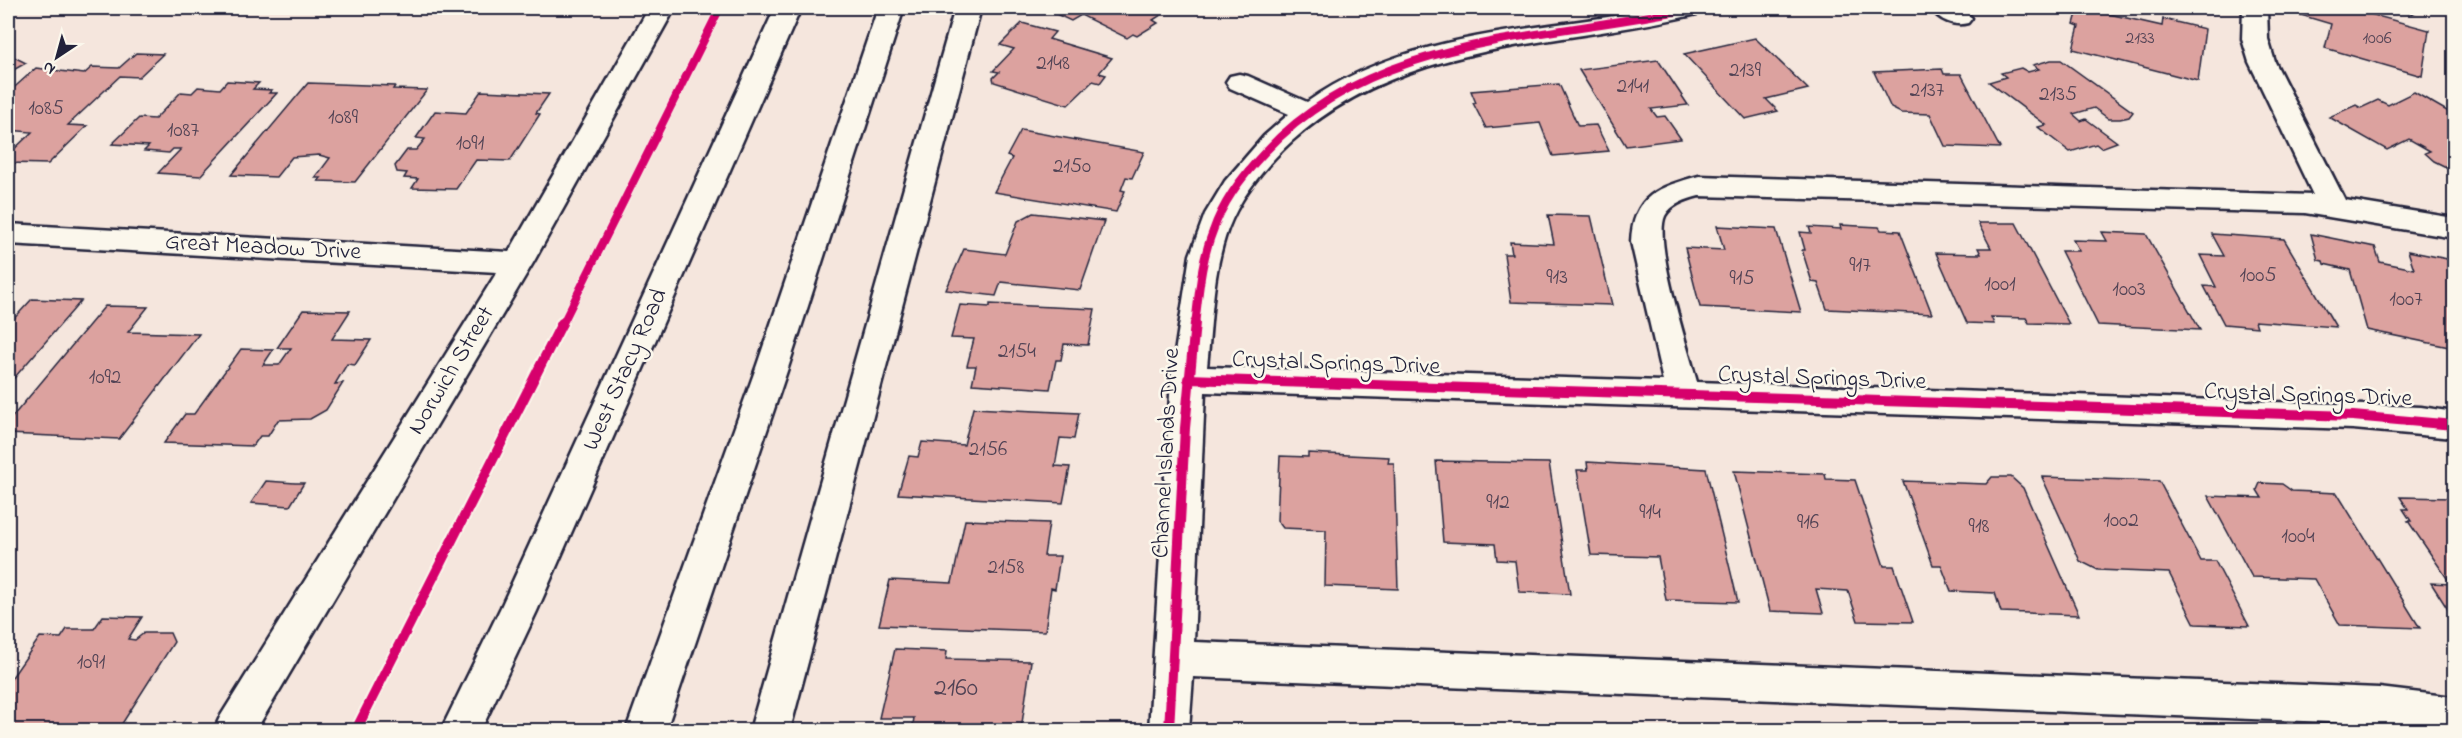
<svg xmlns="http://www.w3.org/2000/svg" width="2462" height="738" font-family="'Indie Flower',sans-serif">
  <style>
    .building { fill: #dca29f; stroke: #22223b; stroke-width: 1.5 }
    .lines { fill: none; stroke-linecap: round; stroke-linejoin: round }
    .minor-casing { stroke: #22223b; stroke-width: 5 }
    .major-casing { stroke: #22223b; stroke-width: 5 }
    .minor { fill: #fbf7ec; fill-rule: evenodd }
    .major { fill: #fbf7ec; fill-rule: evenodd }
    .cycleway-far1-casing { stroke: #fbf7ec; stroke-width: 10 }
    .cycleway-casing { stroke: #fbf7ec; stroke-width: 14 }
    .cycleway-far1 { stroke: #d6006c; stroke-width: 8 }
    .cycleway { stroke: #d6006c; stroke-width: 10 }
    .labels { text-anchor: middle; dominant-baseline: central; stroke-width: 5; stroke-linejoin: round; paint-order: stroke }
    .far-number-label { font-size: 18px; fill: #504254 }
    .number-label { font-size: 21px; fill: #504254 }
    .street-label { font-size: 24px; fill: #22223b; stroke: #fbf7ec }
    .near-number-label { font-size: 26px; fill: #504254 }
  </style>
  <rect width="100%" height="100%" fill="#f5e6dd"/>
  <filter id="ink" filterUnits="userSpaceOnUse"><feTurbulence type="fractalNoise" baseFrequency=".0167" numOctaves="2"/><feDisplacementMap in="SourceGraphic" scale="12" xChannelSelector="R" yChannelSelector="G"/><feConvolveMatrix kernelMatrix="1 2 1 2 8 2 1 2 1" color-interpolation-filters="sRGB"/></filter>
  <g filter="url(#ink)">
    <g class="building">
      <polygon points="1043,8 1180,8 1174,11 1170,9 1153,20 1158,23 1137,36 1133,34 1127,38 1081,15 1071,21"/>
      <polygon points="2083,8 2162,26 2163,19 2205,29 2198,81 2073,49 2079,26 2074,24 2078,10 2082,11"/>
      <polygon points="2295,8 2355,8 2355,10 2429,30 2422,76 2325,48 2331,24 2294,13"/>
      <polygon points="2396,8 2422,8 2412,14"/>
      <polygon points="1022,23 1055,32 1049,39 1112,58 1099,73 1106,75 1100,83 1093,81 1068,105 994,82 993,78 999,72 993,71 1014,49 1000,45"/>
      <polygon points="1755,38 1808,89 1766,99 1778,111 1745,119 1684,54"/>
      <polygon points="136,53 163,54 139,77 120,76 68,125 87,126 48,164 8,163 8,155 32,132 8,130 8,93 36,68 84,74 92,67 119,68"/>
      <polygon points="8,54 26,63 8,73"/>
      <polygon points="1658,60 1688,105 1651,109 1657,117 1665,116 1681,139 1626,146 1579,70"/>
      <polygon points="2051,60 2061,60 2133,112 2129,117 2120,119 2109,119 2094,108 2073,114 2081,121 2086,119 2117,142 2101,148 2096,144 2070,152 2038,127 2046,125 1989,82 2006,77 2001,73 2021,68 2028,72 2039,69 2033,65"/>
      <polygon points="1942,69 1944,74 1961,74 2000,148 1945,146 1930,114 1901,113 1891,108 1874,72"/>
      <polygon points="227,81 259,83 253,89 272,90 269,93 277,93 200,176 158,173 181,149 173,149 169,153 144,151 149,146 112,144 139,118 155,119 181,92 192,93 198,87 220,89"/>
      <polygon points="308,83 395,86 393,89 427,90 355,182 318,181 321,178 315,178 330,158 319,155 292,157 276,177 231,175"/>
      <polygon points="1559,84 1578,126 1596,125 1609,151 1553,156 1540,123 1486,128 1473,103 1476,103 1471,91"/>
      <polygon points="481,91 549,94 536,113 540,114 510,161 476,160 456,189 412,188 418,179 404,178 407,173 397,172 395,166 407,150 416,150 425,139 416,138 435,111 466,113"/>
      <polygon points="2414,92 2454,115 2454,171 2434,161 2425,153 2430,151 2409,139 2387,150 2329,117 2356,105 2361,108 2378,100 2388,105"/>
      <polygon points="1021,130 1144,152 1132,178 1126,177 1121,190 1125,191 1116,212 994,192 1012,158 1007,156"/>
      <polygon points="1033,213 1104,221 1080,290 1001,282 996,296 946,290 964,249 1005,254 1018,221"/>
      <polygon points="1548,215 1591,216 1612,305 1511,302 1504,254 1512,254 1510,242 1554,244"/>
      <polygon points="1978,223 2016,223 2069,324 2029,323 2026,318 1991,317 1994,324 1967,323 1936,253 1981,254 1978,248 1991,248"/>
      <polygon points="1840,225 1879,227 1881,230 1900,231 1932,314 1827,309 1818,283 1812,282 1802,250 1805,250 1800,232 1811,233 1809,227 1841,229"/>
      <polygon points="1717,226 1776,229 1801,312 1700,307 1685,248 1724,250"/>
      <polygon points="2102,232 2146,234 2200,330 2098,325 2061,251 2079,251 2073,240 2107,241"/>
      <polygon points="2212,234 2284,239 2336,327 2255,321 2257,327 2224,324 2204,286 2216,287 2200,255 2224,256"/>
      <polygon points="2311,234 2375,247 2380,262 2414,269 2408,251 2452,260 2454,268 2454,348 2367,330 2350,270 2324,264 2323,261 2318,260"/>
      <polygon points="32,299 81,301 8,385 8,325"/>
      <polygon points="990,304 1095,309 1088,345 1064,344 1061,360 1056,360 1050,389 972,384 976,366 967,366 974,339 951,338 960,305 990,307"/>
      <polygon points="105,306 148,307 128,332 199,334 119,439 8,434 8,422"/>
      <polygon points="303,310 350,311 332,339 371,340 355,365 347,364 335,384 343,383 326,410 310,419 278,420 268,436 260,436 253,446 164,443 185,414 194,414 241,349 273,350 263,365 279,365 291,348 277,348"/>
      <polygon points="973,408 1079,413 1074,439 1060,438 1055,466 1070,467 1063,503 898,494 909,456 918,457 922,442 964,445"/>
      <polygon points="1308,453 1389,457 1388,463 1394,463 1398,589 1325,586 1326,530 1283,528 1277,520 1280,456 1308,457"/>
      <polygon points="1436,461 1549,463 1570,594 1519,592 1515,561 1497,560 1495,544 1443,542"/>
      <polygon points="1587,462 1706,469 1738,602 1666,600 1658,557 1591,555 1577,470 1588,470"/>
      <polygon points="1734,471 1825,474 1826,479 1855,480 1884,566 1894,566 1913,622 1858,621 1848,591 1816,589 1823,613 1770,611"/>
      <polygon points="1992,477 2011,477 2023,488 2079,615 2001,612 1995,593 1951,591 1941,565 1933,565 1903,481 1986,484"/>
      <polygon points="2042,477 2159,481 2201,561 2215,561 2249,626 2195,624 2169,573 2098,570 2080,561"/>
      <polygon points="266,481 295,483 304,483 290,506 251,503"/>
      <polygon points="2260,483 2282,484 2292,491 2337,493 2420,628 2340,625 2314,579 2252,577 2208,496 2262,498 2257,490"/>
      <polygon points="2400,497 2454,498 2454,619 2431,583 2451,584 2408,521 2411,521 2403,509 2408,509"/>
      <polygon points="965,520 1049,523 1044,556 1060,556 1055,589 1051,588 1045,631 879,625 890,580 952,583"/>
      <polygon points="103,616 142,617 128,639 135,640 144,633 170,633 174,642 118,730 8,730 8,683 40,637 61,638 67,629 94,629"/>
      <polygon points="895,649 947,651 946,659 1031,661 1021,730 912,730 914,718 879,718"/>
      <polygon points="1507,728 1568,730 1508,730"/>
    </g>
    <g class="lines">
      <g class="minor-casing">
        <g id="minor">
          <polygon points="649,8 675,8 533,263 256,730 214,730 220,717 497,272 8,244 8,224 509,252"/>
          <polygon points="955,8 981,8 790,730 750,730"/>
          <path d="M 1659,8 L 1705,8 L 1701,13 C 1560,48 1406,38 1292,141 C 1266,165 1241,195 1228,229 C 1212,272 1212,322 1207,367 L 1663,381 L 1631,242 C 1633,195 1659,187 1699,176 L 2313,195 L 2249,62 L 2242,39 L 2243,8 L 2267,8 L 2268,39 L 2275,62 L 2345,200 L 2454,218 L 2454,238 L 2305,213 L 1699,196 C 1687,199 1671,204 1665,216 C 1653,242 1689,351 1697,382 L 2421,407 L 2454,412 L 2454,438 L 2353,429 L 1205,392 L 1194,642 L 2379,688 L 2454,697 L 2454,730 L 2379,724 L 1193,677 L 1189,730 L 1149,730 L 1171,379 L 1190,255 L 1205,214 L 1225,181 L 1264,136 L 1289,114 L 1230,88 L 1226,82 L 1230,76 L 1239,74 L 1248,76 L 1307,102 C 1410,29 1541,32 1659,8 Z"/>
          <path d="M 1931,8 L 1960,8 L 1972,18 L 1968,23 C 1954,27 1938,20 1931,8 Z"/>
        </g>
      </g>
      <g class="major-casing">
        <g id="major">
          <polygon points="775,8 801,8 537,611 481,730 441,730 501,607"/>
          <polygon points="878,8 904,8 789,365 666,730 626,730 757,365"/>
        </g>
      </g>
      <use href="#minor" class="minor"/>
      <use href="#major" class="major"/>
      <g class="cycleway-far1-casing">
        <g id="cycleway-far1">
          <polyline points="562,325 720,8"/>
          <path d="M 1195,325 C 1199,293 1201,261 1213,231 C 1223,201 1244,174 1265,152 C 1375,33 1546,40 1692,8"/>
        </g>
      </g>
      <g class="cycleway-casing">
        <g id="cycleway">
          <polyline points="1188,379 2353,416 2454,425"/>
          <polyline points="356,730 562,323"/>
          <polyline points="1169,730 1185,428 1195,323"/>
        </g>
      </g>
      <use href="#cycleway-far1" class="cycleway-far1"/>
      <use href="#cycleway" class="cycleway"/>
    </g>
  </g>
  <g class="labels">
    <g class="far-number-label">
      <text x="2140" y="39">2133</text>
      <text x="2377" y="39">1006</text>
    </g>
    <g class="number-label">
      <text x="1053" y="64">2148</text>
      <text x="1745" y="71">2139</text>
      <text x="1633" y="87">2141</text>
      <text x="1927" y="91">2137</text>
      <text x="2058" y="95">2135</text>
      <text x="46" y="109">1085</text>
      <text x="343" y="118">1089</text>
      <text x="183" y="131">1087</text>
      <text x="470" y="144">1091</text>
      <text x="1072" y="167">2150</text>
      <text x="1860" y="266">917</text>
      <text x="2258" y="276">1005</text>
      <text x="1557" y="278">913</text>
      <text x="1742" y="279">915</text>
      <text x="2000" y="285">1001</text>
      <text x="2129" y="290">1003</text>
      <text x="2406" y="300">1007</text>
      <text x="1017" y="352">2154</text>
      <text x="105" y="378">1092</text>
      <text x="988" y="450">2156</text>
      <text x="1498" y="503">912</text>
      <text x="1650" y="513">914</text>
      <text x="2121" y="521">1002</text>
      <text x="1808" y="523">916</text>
      <text x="1979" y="527">918</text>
      <text x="2298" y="537">1004</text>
      <text x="1006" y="568">2158</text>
      <text x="91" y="663">1091</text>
    </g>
    <g class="street-label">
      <text transform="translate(263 248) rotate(3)">Great Meadow Drive</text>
      <text transform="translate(1336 364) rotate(2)">Crystal Springs Drive</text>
      <text transform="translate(626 370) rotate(-66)">West Stacy Road</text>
      <text transform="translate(452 371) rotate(-59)">Norwich Street</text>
      <text transform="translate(1822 379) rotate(2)">Crystal Springs Drive</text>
      <text transform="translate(2308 396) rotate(2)">Crystal Springs Drive</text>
      <text transform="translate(1167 453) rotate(-87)">Channel Islands Drive</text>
    </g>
    <g class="near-number-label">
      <text x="956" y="689">2160</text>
    </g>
  </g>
  <rect width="2462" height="738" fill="none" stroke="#fbf7ec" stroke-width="30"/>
  <rect x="15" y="15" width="2432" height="708" fill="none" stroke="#22223b" stroke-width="2" filter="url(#ink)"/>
  <g transform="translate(57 57) rotate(216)" stroke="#fbf7ec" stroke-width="4.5" paint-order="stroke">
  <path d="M0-4.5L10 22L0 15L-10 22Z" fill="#22223b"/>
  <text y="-9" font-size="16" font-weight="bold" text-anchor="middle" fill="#22223b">N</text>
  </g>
</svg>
